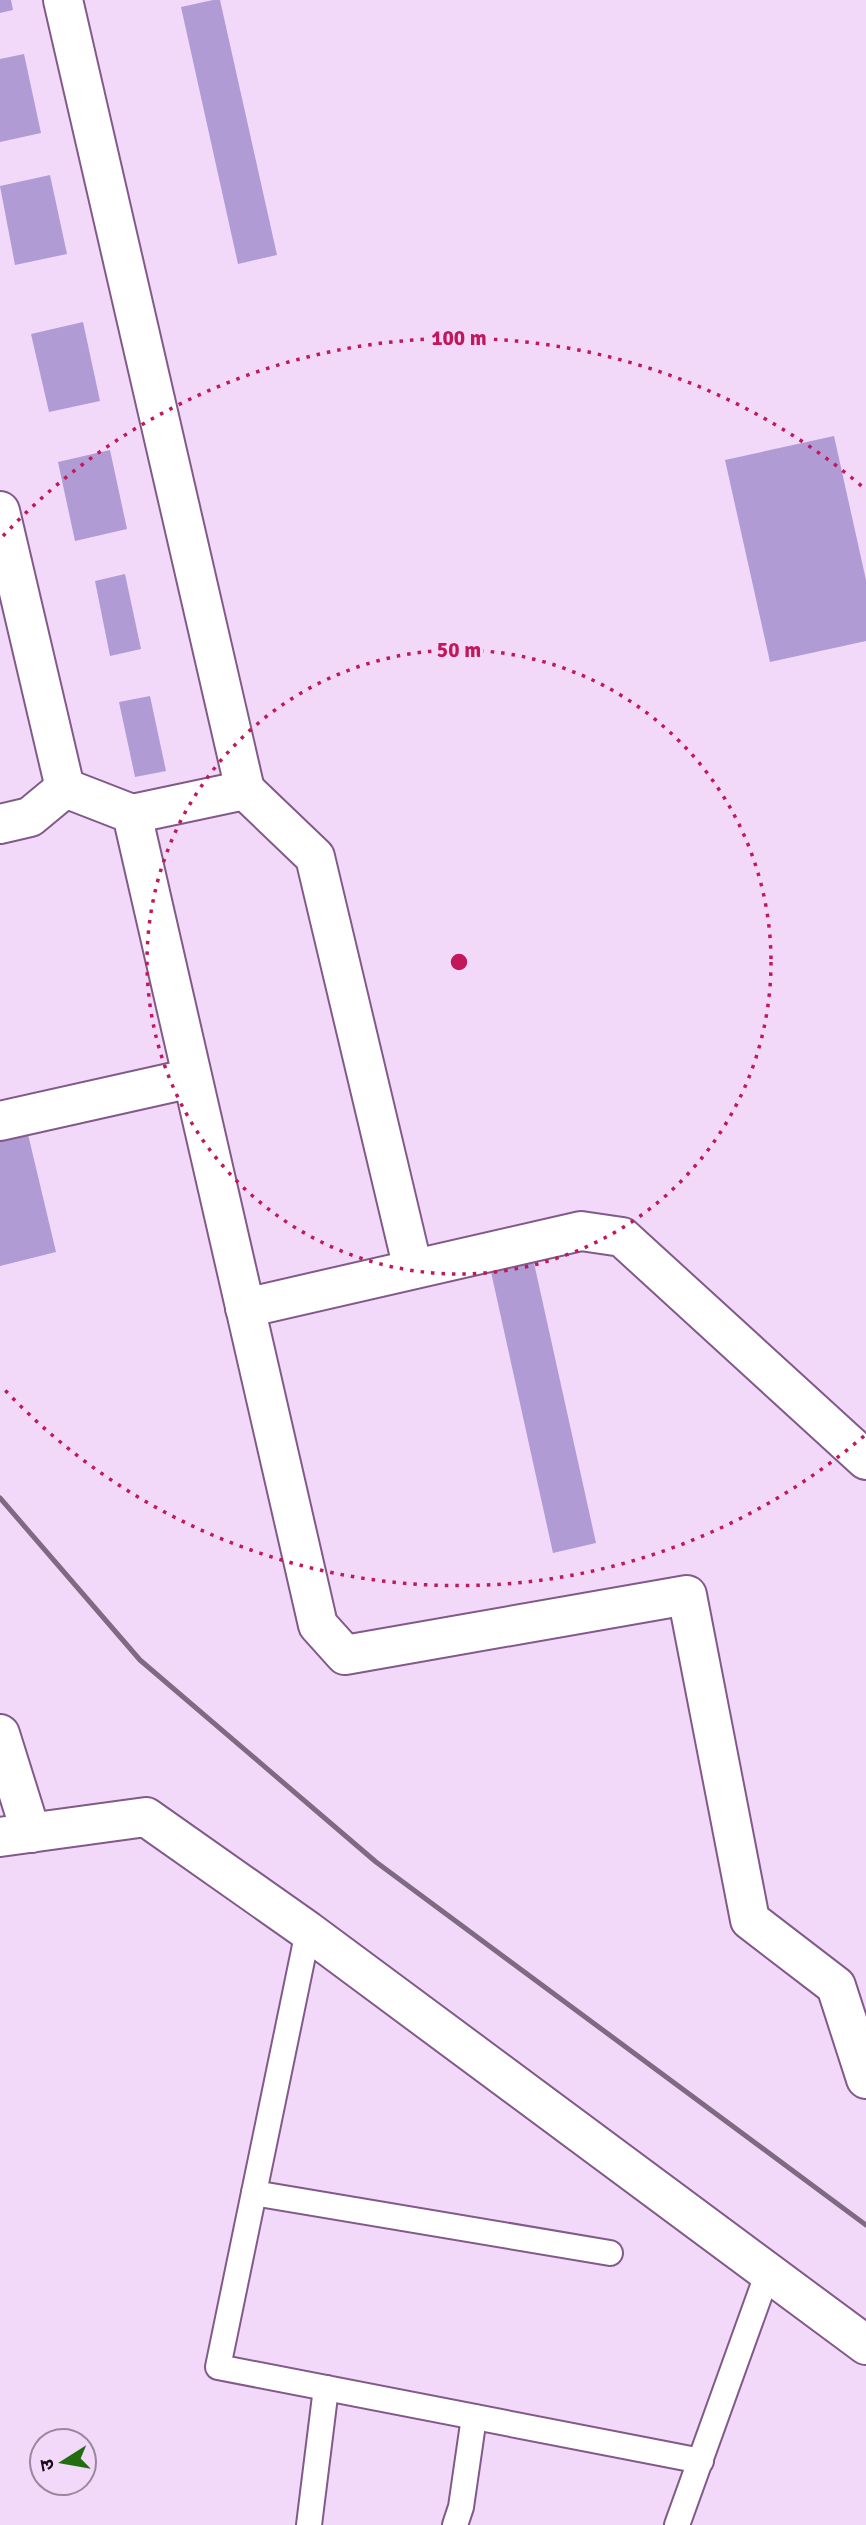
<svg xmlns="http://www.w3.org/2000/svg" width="866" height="2525" font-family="Signika,'Noto Sans Devanagari',sans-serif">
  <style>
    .building { fill: #b09bd5 }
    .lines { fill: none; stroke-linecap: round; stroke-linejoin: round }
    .service-casing { stroke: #815a89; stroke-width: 28 }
    .minor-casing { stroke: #815a89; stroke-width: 42 }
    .service { stroke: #fff; stroke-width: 24 }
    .minor { stroke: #fff; stroke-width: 38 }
    .rail { stroke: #7e6a82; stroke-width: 5 }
    .ring { fill: none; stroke: #c2185b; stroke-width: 3.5; stroke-dasharray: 3.5 7 }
    .centre { fill: #c2185b; stroke: #f3d9f9; stroke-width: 3.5 }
    .ring-label { font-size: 21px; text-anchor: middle; font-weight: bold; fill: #c2185b; stroke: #f3d9f9; stroke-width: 7; stroke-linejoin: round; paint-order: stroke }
  </style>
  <rect width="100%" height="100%" fill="#f3d9f9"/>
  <g class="building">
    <polygon points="0,0 11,0 13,10 0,13"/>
    <polygon points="213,0 220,0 277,255 238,264 181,7"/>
    <polygon points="24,54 41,133 0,142 0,59"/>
    <polygon points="50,175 67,254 15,265 0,186"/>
    <polygon points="83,322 100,401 49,412 31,334"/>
    <polygon points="834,436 866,580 866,641 770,662 725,460"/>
    <polygon points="110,450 127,529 75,541 58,462"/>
    <polygon points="125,574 141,649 110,656 95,581"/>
    <polygon points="150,696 166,771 135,777 119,702"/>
    <polygon points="27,1130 56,1252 0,1266 0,1136"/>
    <polygon points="534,1263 596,1543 553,1553 491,1272"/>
  </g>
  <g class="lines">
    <g class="service-casing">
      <g id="service">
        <polyline points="308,1931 218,2367 701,2461"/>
        <polyline points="254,2193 610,2253"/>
        <polyline points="309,2525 326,2388"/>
        <polyline points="455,2525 461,2507 474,2417"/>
        <polyline points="677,2525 768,2272"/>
      </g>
    </g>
    <g class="minor-casing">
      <g id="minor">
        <polyline points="63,0 245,790"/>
        <polyline points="0,511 65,788"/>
        <polyline points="65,788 132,814 318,1625 345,1655 687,1595 750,1920 836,1986 866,2079"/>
        <polyline points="132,814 245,790 315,857 413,1269"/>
        <polyline points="0,824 30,817 65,788"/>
        <polyline points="0,1121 192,1078"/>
        <polyline points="245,1308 581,1231 622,1237 866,1460"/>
        <polyline points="0,1734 31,1833"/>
        <polyline points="0,1837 146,1817 308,1931 866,2345"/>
      </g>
    </g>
    <use href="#service" class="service"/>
    <use href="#minor" class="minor"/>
    <polyline class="rail" points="0,1498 140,1660 376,1862 866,2225"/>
  </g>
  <g class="ring">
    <circle cx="459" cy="962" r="312"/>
    <path d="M864 1436A624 624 0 0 1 3 1388M3 536A624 624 0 0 1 864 488"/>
  </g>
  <circle cx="459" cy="962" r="10" class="centre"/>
  <g class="ring-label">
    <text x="459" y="345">100 m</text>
    <text x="459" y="657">50 m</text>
  </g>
  <g transform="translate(63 2462) rotate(259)"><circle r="33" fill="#f3d9f9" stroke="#9b86a0" stroke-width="2"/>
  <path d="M0-5L12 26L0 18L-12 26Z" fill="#216d10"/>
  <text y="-10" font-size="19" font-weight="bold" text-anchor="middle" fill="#18091b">उ</text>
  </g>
</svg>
